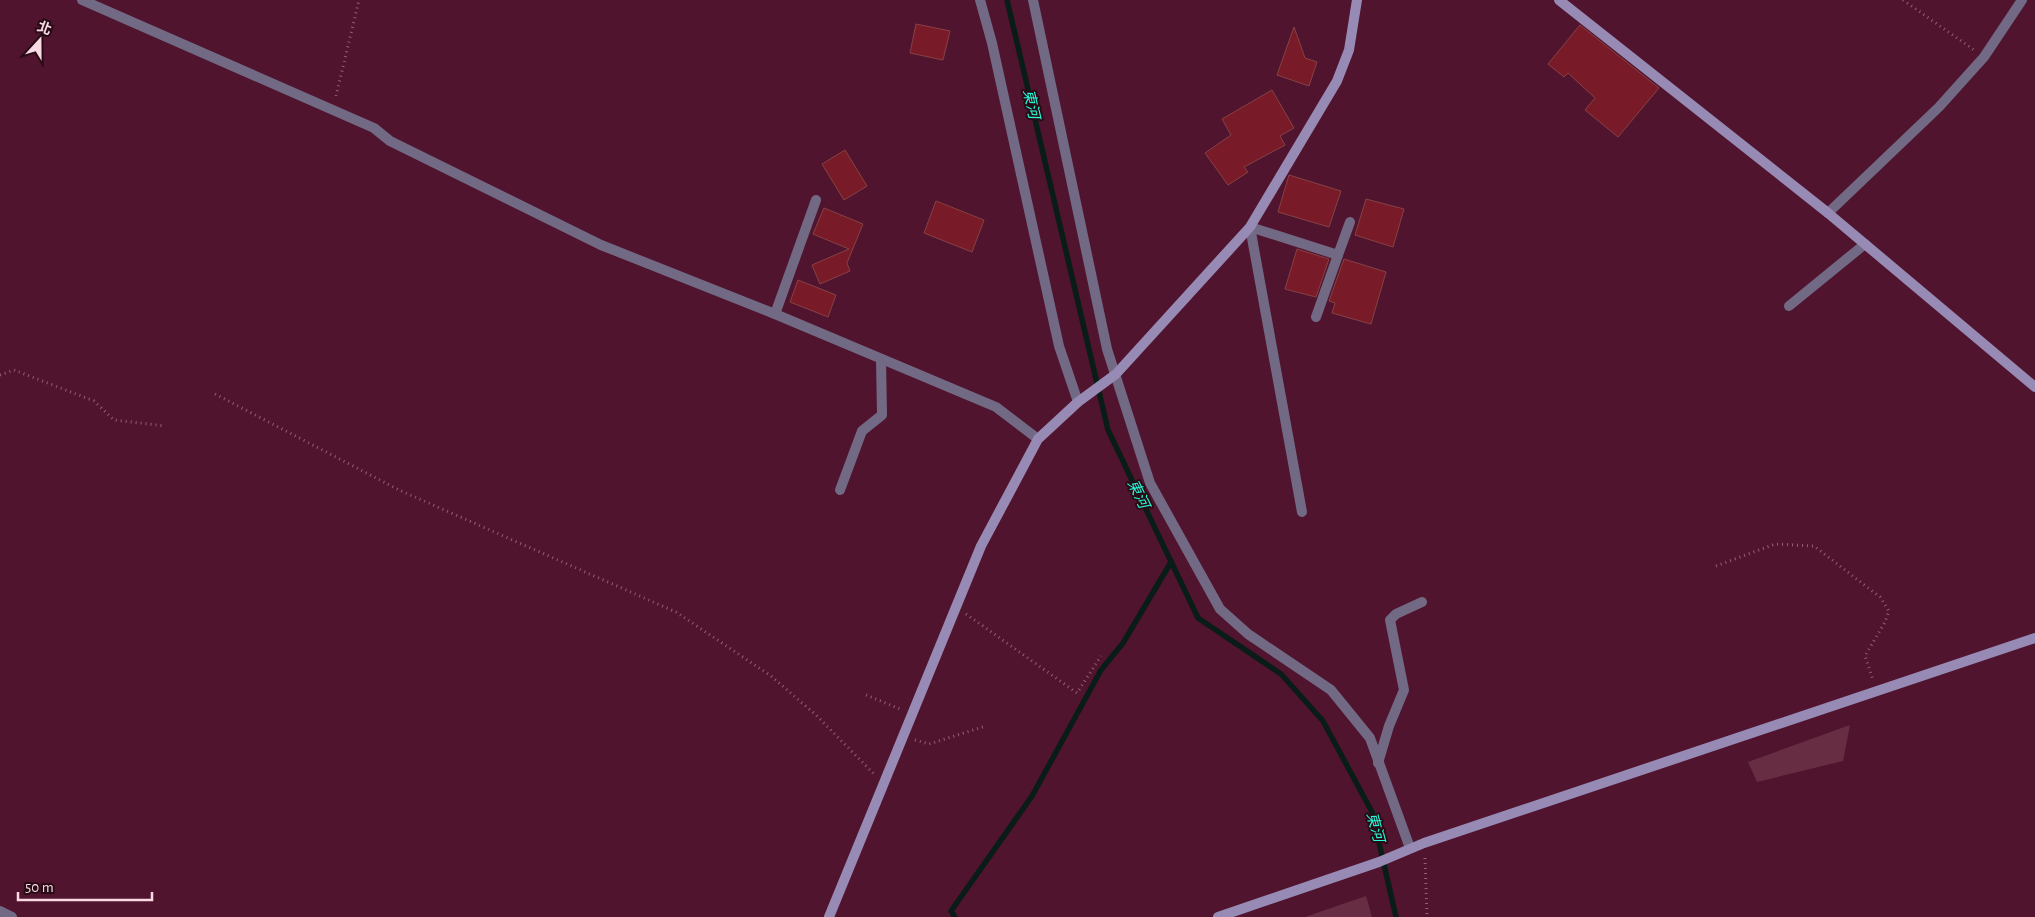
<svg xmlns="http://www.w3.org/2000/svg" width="2035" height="917" font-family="'Alegreya Sans','Noto Sans TC',sans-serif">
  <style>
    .green { fill: #672e43 }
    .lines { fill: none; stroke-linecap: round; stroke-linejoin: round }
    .stream { stroke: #0a1c18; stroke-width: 5.5 }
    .building { fill: #781a27; stroke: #864245 }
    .path { stroke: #925f73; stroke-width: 3; stroke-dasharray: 1 4; stroke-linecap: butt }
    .lane { stroke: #726a85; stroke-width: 10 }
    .secondary { stroke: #978bb5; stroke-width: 10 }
    .labels { text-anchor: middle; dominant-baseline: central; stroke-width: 4; stroke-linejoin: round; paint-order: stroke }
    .water-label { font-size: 15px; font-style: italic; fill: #27f9d9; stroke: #270c16 }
  </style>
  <rect width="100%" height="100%" fill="#51142e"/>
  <g class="green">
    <polygon points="1850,725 1843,761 1757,782 1748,762"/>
    <polygon points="1366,896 1372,917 1305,917"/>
  </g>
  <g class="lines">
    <g class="stream">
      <polyline points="1007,0 1108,430 1198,618 1281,674 1323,721 1372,812 1396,917"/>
      <polyline points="955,917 951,911 1032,796 1101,670 1123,643 1171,562"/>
    </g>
  </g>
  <g class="building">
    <polygon points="916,24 950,31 943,60 910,53"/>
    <polygon points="1580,25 1659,88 1618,137 1585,110 1595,98 1568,73 1564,77 1548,64"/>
    <polygon points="1294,27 1305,58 1317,62 1309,86 1277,75"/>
    <polygon points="1272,90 1294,128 1280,136 1285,145 1244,167 1248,172 1228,185 1205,153 1231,135 1222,119"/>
    <polygon points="845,150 867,186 844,200 822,164"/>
    <polygon points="1289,175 1341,191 1329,227 1278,212"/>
    <polygon points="1366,199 1404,209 1393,247 1355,235"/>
    <polygon points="936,201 984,220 972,252 924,233"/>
    <polygon points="824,208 863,224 847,263 850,271 820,284 812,265 849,249 813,234"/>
    <polygon points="1297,249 1329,259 1316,297 1285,289"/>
    <polygon points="1344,259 1386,272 1371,324 1332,313 1335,303 1329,301"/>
    <polygon points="798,280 836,295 828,317 790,302"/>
  </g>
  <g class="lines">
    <g class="path">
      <polyline points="1903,0 1974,50"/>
      <polyline points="336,96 359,0"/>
      <polyline points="0,375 14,370 94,401 114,420 165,426"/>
      <polyline points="215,394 399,490 676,612 771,676 816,715 874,774"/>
      <polyline points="1716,566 1775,544 1814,546 1880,597 1889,611 1885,622 1865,656 1873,680"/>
      <polyline points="966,614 1077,693 1101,656"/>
      <polyline points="866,695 900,709"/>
      <polyline points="915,740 929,744 986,726"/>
      <polyline points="1425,858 1427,917"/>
    </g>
    <g class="lane">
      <polyline points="82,0 374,128 390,141 601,245 775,314 996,407 1038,439"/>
      <polyline points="980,0 992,43 1059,346 1078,402"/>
      <polyline points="1033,0 1107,349 1150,483 1220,609 1248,634 1331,690 1370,738 1410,848"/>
      <polyline points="1828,213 1939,107 1984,57 2022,0"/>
      <polyline points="1338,255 1350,222"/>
      <polyline points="1789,306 1865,244"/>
      <polyline points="775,314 816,200"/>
      <polyline points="840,490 862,431 882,415 881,359"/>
      <polyline points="1302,512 1250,227 1338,255 1316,317"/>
      <polyline points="1378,763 1389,726 1404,690 1390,620 1396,614 1422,602"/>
      <polyline points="0,911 12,917"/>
    </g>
    <g class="secondary">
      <polyline points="1559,0 1828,213 2035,387"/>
      <polyline points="829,917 981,546 1038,439 1078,402 1116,374 1250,227 1337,81 1349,50 1357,0"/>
      <polyline points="1218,917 1379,862 1424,843 2035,638"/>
    </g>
  </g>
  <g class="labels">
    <g class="water-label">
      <text transform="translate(1031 104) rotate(77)">東河</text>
      <text transform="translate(1138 494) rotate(64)">東河</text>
      <text transform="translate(1375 827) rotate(75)">東河</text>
    </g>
  </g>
  <g transform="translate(40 40) rotate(21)" stroke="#270c16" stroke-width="4" paint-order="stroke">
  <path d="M0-4L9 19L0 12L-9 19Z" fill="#fbdae4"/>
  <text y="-8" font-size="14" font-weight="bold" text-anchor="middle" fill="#fbdae4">北</text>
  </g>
  <path d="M18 892v8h134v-8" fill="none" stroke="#fbdae4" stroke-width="2.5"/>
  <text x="25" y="892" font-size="15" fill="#fbdae4" stroke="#270c16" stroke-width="4" paint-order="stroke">50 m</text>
</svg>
